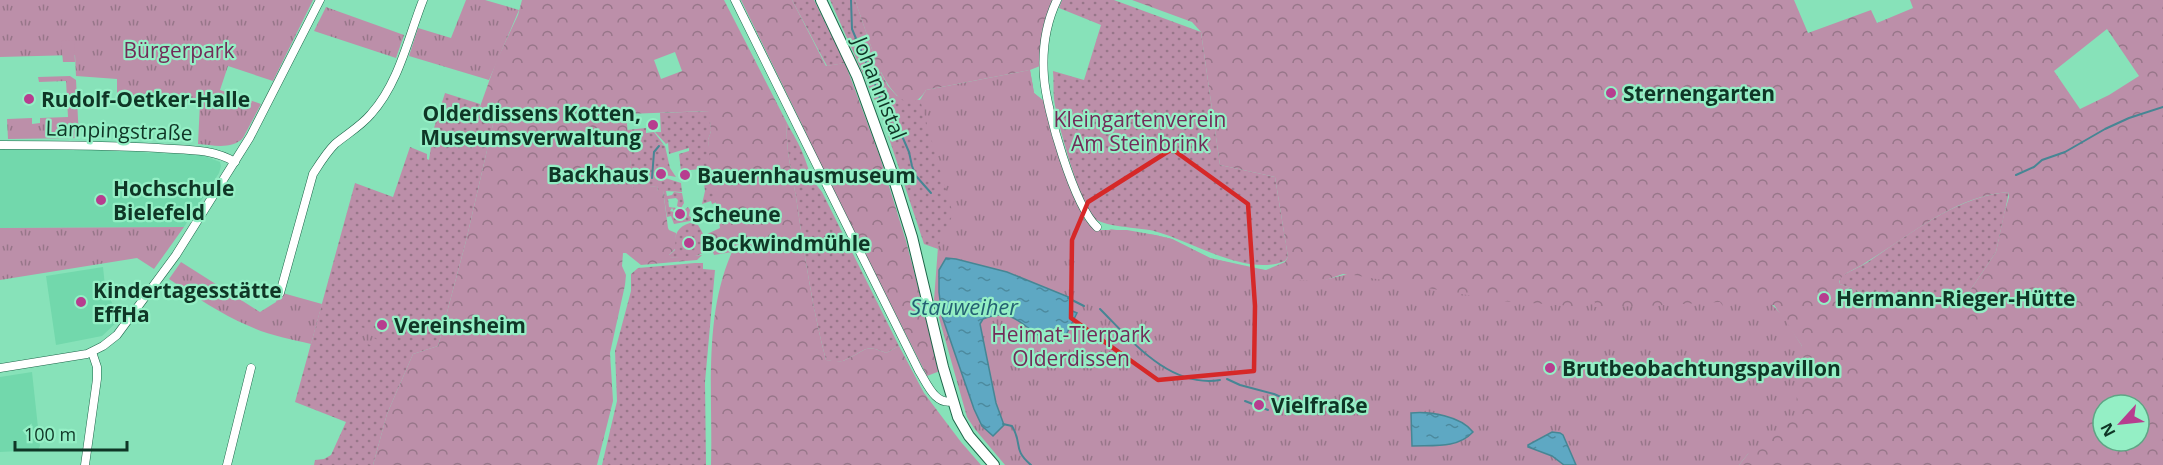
<svg xmlns="http://www.w3.org/2000/svg" width="2163" height="465" font-family="'Open Sans',sans-serif">
  <style>
    .built { fill: #72d8ac }
    .grass { fill: url(#grass-dots) }
    .forest { fill: url(#forest-crowns); fill-rule: evenodd }
    .park { fill: url(#park-tufts) }
    .pitch { fill: #bc8fa9 }
    .water { fill: url(#water-ripples); stroke: #468694; stroke-width: 1.5 }
    .lines { fill: none; stroke-linecap: round; stroke-linejoin: round }
    .stream { stroke: #468694; stroke-width: 2 }
    .street-casing { stroke: #1d6549; stroke-width: 9 }
    .secondary-casing { stroke: #1d6549; stroke-width: 12 }
    .street { stroke: #fff; stroke-width: 8 }
    .secondary { stroke: #fff; stroke-width: 10 }
    .marked { fill: none; stroke: #d62828; stroke-width: 4.5; stroke-linejoin: round }
    .poi-dot { fill: #b73d8f; stroke: #94efc5; stroke-width: 2 }
    .labels { text-anchor: middle; dominant-baseline: central; stroke-width: 4.5; stroke-linejoin: round; paint-order: stroke }
    .park-label { font-size: 21px; fill: #722c59; stroke: #94efc5 }
    .street-label { font-size: 21px; fill: #0f3626; stroke: #94efc5 }
    .poi-label { font-size: 21px; font-weight: bold; fill: #0f3626; stroke: #94efc5; text-anchor: start }
    .water-label { font-size: 22px; font-style: italic; fill: #246073; stroke: #94efc5 }
  </style>
  <defs>
    <pattern id="grass-dots" width="8" height="8" patternUnits="userSpaceOnUse" patternTransform="scale(1.5)"><rect width="8" height="8" fill="#bc8fa9"/><path d="M2 2h.1M6 6h.1" fill="none" stroke="#977689" stroke-width="1.8" stroke-linecap="round"/></pattern>
    <pattern id="forest-crowns" width="20" height="18" patternUnits="userSpaceOnUse" patternTransform="scale(1.5)"><rect width="20" height="18" fill="#bc8fa9"/><path d="M2 6a3 3 0 1 1 6 0M12 15a3 3 0 1 1 6 0" fill="none" stroke="#977689"/></pattern>
    <pattern id="park-tufts" width="24" height="20" patternUnits="userSpaceOnUse" patternTransform="scale(1.5)"><rect width="24" height="20" fill="#bc8fa9"/><path d="M3 7l-1-3M5 7V3M7 7l1-3M15 17l-1-3M17 17v-4M19 17l1-3" fill="none" stroke="#977689"/></pattern>
    <pattern id="water-ripples" width="26" height="14" patternUnits="userSpaceOnUse" patternTransform="scale(1.5)"><rect width="26" height="14" fill="#5ea8c3"/><path d="M2 4q2-2 4 0t4 0M15 11q2-2 4 0t4 0" fill="none" stroke="#4c8a9e"/></pattern>
  </defs>
  <rect width="100%" height="100%" fill="#87e2b9"/>
  <g class="built">
    <polygon points="0,149 94,150 202,155 220,162 221,166 219,173 184,227 0,228"/>
    <polygon points="103,267 105,286 117,315 117,322 102,336 56,345 46,276"/>
    <polygon points="32,372 40,446 38,450 0,452 0,377"/>
  </g>
  <g class="grass">
    <polygon points="792,0 814,0 845,63 827,66"/>
    <polygon points="830,0 855,0 876,61 869,74 880,71 888,86 897,96 920,100 1030,70 1034,93 1045,102 938,249 924,244 881,114"/>
    <path d="M 1062,0 L 1114,0 L 1201,32 L 1220,165 L 1275,177 L 1288,257 L 1285,261 C 1246,277 1192,241 1154,231 C 1140,227 1101,228 1092,216 C 1079,199 1057,122 1054,99 C 1053,90 1054,80 1053,71 L 1084,80 L 1101,25 L 1059,8 Z"/>
    <polygon points="445,93 480,104 478,115 494,120 466,241 438,346 413,354 387,414 373,465 314,465 315,460 324,459 331,455 346,422 295,402 355,183 393,197 410,147 427,154 427,159 429,160 434,128"/>
    <polygon points="710,111 711,131 708,140 717,202 712,204 711,201 702,204 705,191 703,176 701,176 700,169 681,171 679,154 689,151 689,148 669,154 668,143 666,144 655,132 661,132 660,113"/>
    <path d="M 787,123 C 792,133 799,143 803,154 C 809,169 810,178 822,192 L 899,346 L 886,353 C 863,343 865,352 845,360 C 840,363 832,361 826,360 C 812,307 804,251 796,197 C 792,173 785,147 787,123 Z"/>
    <polygon points="646,128 646,133 654,132 664,145 655,141 665,146 670,168 676,177 666,175 667,172 659,169 656,175 681,183 682,192 666,191 667,196 672,195 674,192 682,193 684,203 681,208 677,206 678,200 676,198 668,199 669,207 676,208 674,211 672,208 670,211 674,212 673,217 682,221 687,212 684,210 688,207 690,210 689,216 695,220 674,224 671,216 667,217 663,191 658,191 657,186 633,189 627,130"/>
    <path d="M 2009,192 L 1996,252 L 1961,304 C 1920,305 1879,301 1840,284 L 1839,278 C 1848,271 1859,268 1868,262 C 1908,235 1959,195 2009,192 Z"/>
    <path d="M 690,223 L 698,225 C 720,259 693,257 669,258 L 668,256 L 675,250 C 674,236 676,227 690,223 Z"/>
    <polygon points="695,263 703,263 703,269 715,270 705,382 706,465 602,465 617,401 615,351 631,291 631,274 638,268"/>
  </g>
  <g class="forest">
    <path d="M 522,0 L 724,0 L 787,123 C 785,147 792,173 796,197 C 804,251 812,307 826,360 C 832,360 840,363 845,360 C 865,352 863,343 886,353 L 899,346 L 924,393 L 961,442 L 981,465 L 711,465 C 713,396 703,317 732,252 L 714,255 L 707,234 L 720,228 L 710,165 L 708,140 L 711,131 L 709,111 L 626,114 L 633,188 L 657,186 L 658,191 L 663,190 L 668,228 L 669,230 L 676,233 L 675,249 L 669,255 L 669,258 L 702,255 L 697,260 L 641,265 L 626,253 L 623,253 L 622,266 L 626,275 L 625,285 L 610,353 L 613,401 L 597,465 L 373,465 L 387,414 L 413,354 L 438,346 L 466,241 L 494,120 L 477,115 L 496,62 L 518,15 ZM 675,52 L 682,71 L 661,79 L 654,60 Z"/>
    <polygon points="741,0 792,0 826,66 845,63 880,157 906,241 940,371 927,376 808,141 807,135"/>
    <path d="M 855,0 L 1053,0 L 1048,13 L 1040,66 L 1030,70 L 926,90 C 909,118 890,90 881,72 L 870,74 L 867,69 L 876,61 Z"/>
    <path d="M 1132,0 L 1794,0 L 1808,33 L 1871,10 L 1877,23 L 1913,8 L 1910,0 L 2163,0 L 2163,465 L 1739,465 L 1748,454 L 1802,346 L 1774,305 L 1648,333 L 1343,274 L 1320,282 L 1318,325 L 1109,229 L 1155,235 L 1172,239 L 1210,258 L 1254,269 L 1266,270 L 1285,262 L 1288,257 L 1275,177 L 1220,165 L 1201,32 L 1192,22 ZM 2107,29 L 2139,76 L 2109,95 L 2080,109 L 2054,71 ZM 2009,192 L 2009,197 L 2004,214 L 1996,252 L 1961,304 C 1920,305 1879,301 1840,284 L 1839,281 C 1843,272 1857,269 1865,263 C 1908,237 1956,195 2009,192 ZM 2103,405 L 2139,405 L 2139,441 L 2103,441 Z"/>
  </g>
  <g class="park">
    <path d="M 0,0 L 313,0 L 273,81 L 228,66 L 220,90 L 261,104 L 243,138 C 232,150 212,145 198,144 L 200,102 L 117,96 L 117,79 L 76,76 L 75,55 L 0,57 Z"/>
    <polygon points="466,0 485,0 519,10 489,80 409,56 418,28 451,38"/>
    <polygon points="326,7 404,35 396,58 314,31"/>
    <path d="M 1030,70 L 1034,93 L 1045,102 L 1073,192 L 1084,219 L 1097,230 L 1127,230 L 1155,235 L 1172,239 L 1210,258 L 1274,272 L 1283,280 L 1320,281 L 1348,274 L 1501,301 L 1586,307 L 1585,301 L 1595,302 L 1594,307 L 1646,306 L 1720,302 L 1723,306 C 1769,283 1780,312 1802,346 L 1795,415 L 1748,454 L 1739,465 L 1005,465 L 974,428 L 967,417 L 934,300 L 938,247 L 953,214 L 920,100 L 926,90 Z"/>
    <polygon points="70,76 76,80 79,138 8,139 7,119 32,118 32,124 40,123 40,118 68,117 66,81 39,82 38,77"/>
    <polygon points="0,227 0,228 184,227 154,269 137,258 0,280"/>
    <path d="M 181,262 L 260,312 L 276,302 L 279,292 L 322,304 L 311,344 C 290,339 268,335 249,326 C 220,314 195,296 169,279 Z"/>
    <polygon points="360,327 376,331 374,338 378,340 376,347 356,340"/>
  </g>
  <polygon class="pitch" points="74,40 75,62 63,62 61,41"/>
  <g class="water">
    <path d="M 946,258 L 956,259 L 1007,272 L 1071,298 L 1070,310 L 1077,313 L 1064,339 C 1025,346 1025,302 983,319 L 980,324 L 996,403 L 1004,425 L 993,436 L 982,426 L 974,409 L 942,316 L 939,292 L 939,270 Z"/>
    <path d="M 1411,413 C 1429,411 1461,416 1473,432 C 1457,449 1433,445 1412,446 Z"/>
    <polygon points="1552,432 1560,433 1563,435 1576,465 1564,465 1552,456 1528,447 1528,445"/>
  </g>
  <g class="lines">
    <g class="stream">
      <polyline points="851,0 852,29 868,67"/>
      <polyline points="872,76 881,101 889,105 889,113 899,129 909,152 912,166 916,176 931,193"/>
      <polyline points="2016,175 2034,167 2042,160 2065,152 2105,129 2129,118 2163,107"/>
      <polyline points="652,178 654,152 659,146"/>
      <polyline points="1068,298 1084,306"/>
      <path d="M 1100,309 C 1132,341 1169,388 1220,380"/>
      <polyline points="1227,379 1240,385 1274,394 1297,404 1321,404"/>
      <polyline points="1245,401 1268,410"/>
      <path d="M 1003,424 L 1012,426 C 1023,444 1012,449 1031,465"/>
    </g>
    <g class="street-casing">
      <g id="street">
        <path d="M 735,0 L 919,371 C 927,383 935,406 953,401"/>
        <path d="M 1057,0 C 1046,23 1042,51 1044,77 C 1046,109 1074,206 1097,227"/>
        <path d="M 0,145 C 53,145 105,145 158,148 C 184,150 212,148 235,162"/>
        <path d="M 280,293 L 313,174 C 320,163 326,153 335,144 C 347,134 361,126 371,114 C 399,83 408,38 423,0"/>
        <polyline points="0,368 87,354 103,346 117,335 176,255 250,137 320,0"/>
        <polyline points="85,465 97,379 97,367 92,352"/>
        <polyline points="227,465 251,368"/>
      </g>
    </g>
    <g class="secondary-casing">
      <polyline id="secondary" points="821,0 857,76 891,170 912,237 943,367 958,417 969,436 994,465"/>
    </g>
    <use href="#street" class="street"/>
    <use href="#secondary" class="secondary"/>
  </g>
  <path class="marked" d="M 1172,149 L 1248,204 L 1255,306 L 1254,371 L 1158,380 L 1071,318 L 1072,240 L 1088,202 Z"/>
  <g class="poi-dot">
    <circle cx="1611" cy="93" r="6"/>
    <circle cx="29" cy="99" r="6"/>
    <circle cx="653" cy="125" r="6"/>
    <circle cx="661" cy="174" r="6"/>
    <circle cx="685" cy="175" r="6"/>
    <circle cx="101" cy="200" r="6"/>
    <circle cx="680" cy="214" r="6"/>
    <circle cx="689" cy="243" r="6"/>
    <circle cx="1824" cy="298" r="6"/>
    <circle cx="81" cy="302" r="6"/>
    <circle cx="382" cy="325" r="6"/>
    <circle cx="1550" cy="368" r="6"/>
    <circle cx="1259" cy="405" r="6"/>
  </g>
  <g class="labels">
    <g class="park-label">
      <text x="179" y="50">Bürgerpark</text>
      <text x="1140" y="119">Kleingartenverein<tspan x="1140" dy="24">Am Steinbrink</tspan></text>
      <text x="1071" y="334">Heimat-Tierpark<tspan x="1071" dy="24">Olderdissen</tspan></text>
    </g>
    <g class="street-label">
      <text transform="translate(880 88) rotate(68)">Johannistal</text>
      <text transform="translate(119 130) rotate(2)">Lampingstraße</text>
    </g>
    <g class="poi-label">
      <text x="1623" y="93">Sternengarten</text>
      <text x="41" y="99">Rudolf-Oetker-Halle</text>
      <text x="641" y="113" text-anchor="end">Olderdissens Kotten,<tspan x="641" dy="24">Museumsverwaltung</tspan></text>
      <text x="649" y="174" text-anchor="end">Backhaus</text>
      <text x="697" y="175">Bauernhausmuseum</text>
      <text x="113" y="188">Hochschule<tspan x="113" dy="24">Bielefeld</tspan></text>
      <text x="692" y="214">Scheune</text>
      <text x="701" y="243">Bockwindmühle</text>
      <text x="93" y="290">Kindertagesstätte<tspan x="93" dy="24">EffHa</tspan></text>
      <text x="1836" y="298">Hermann-Rieger-Hütte</text>
      <text x="394" y="325">Vereinsheim</text>
      <text x="1562" y="368">Brutbeobachtungspavillon</text>
      <text x="1271" y="405">Vielfraße</text>
    </g>
    <g class="water-label">
      <text x="964" y="306">Stauweiher</text>
    </g>
  </g>
  <g transform="translate(2121 423) rotate(243)"><circle r="28" fill="#94efc5" stroke="#5fa585" stroke-width="1.5"/>
  <path d="M0-4.5L10 22L0 15L-10 22Z" fill="#b73d8f"/>
  <text y="-9" font-size="16" font-weight="bold" text-anchor="middle" fill="#0f3626">N</text>
  </g>
  <path d="M15 441v9h112v-9" fill="none" stroke="#0f3626" stroke-width="3"/>
  <text x="24" y="441" font-size="18" fill="#0f3626" stroke="#94efc5" stroke-width="4.5" paint-order="stroke">100 m</text>
</svg>
